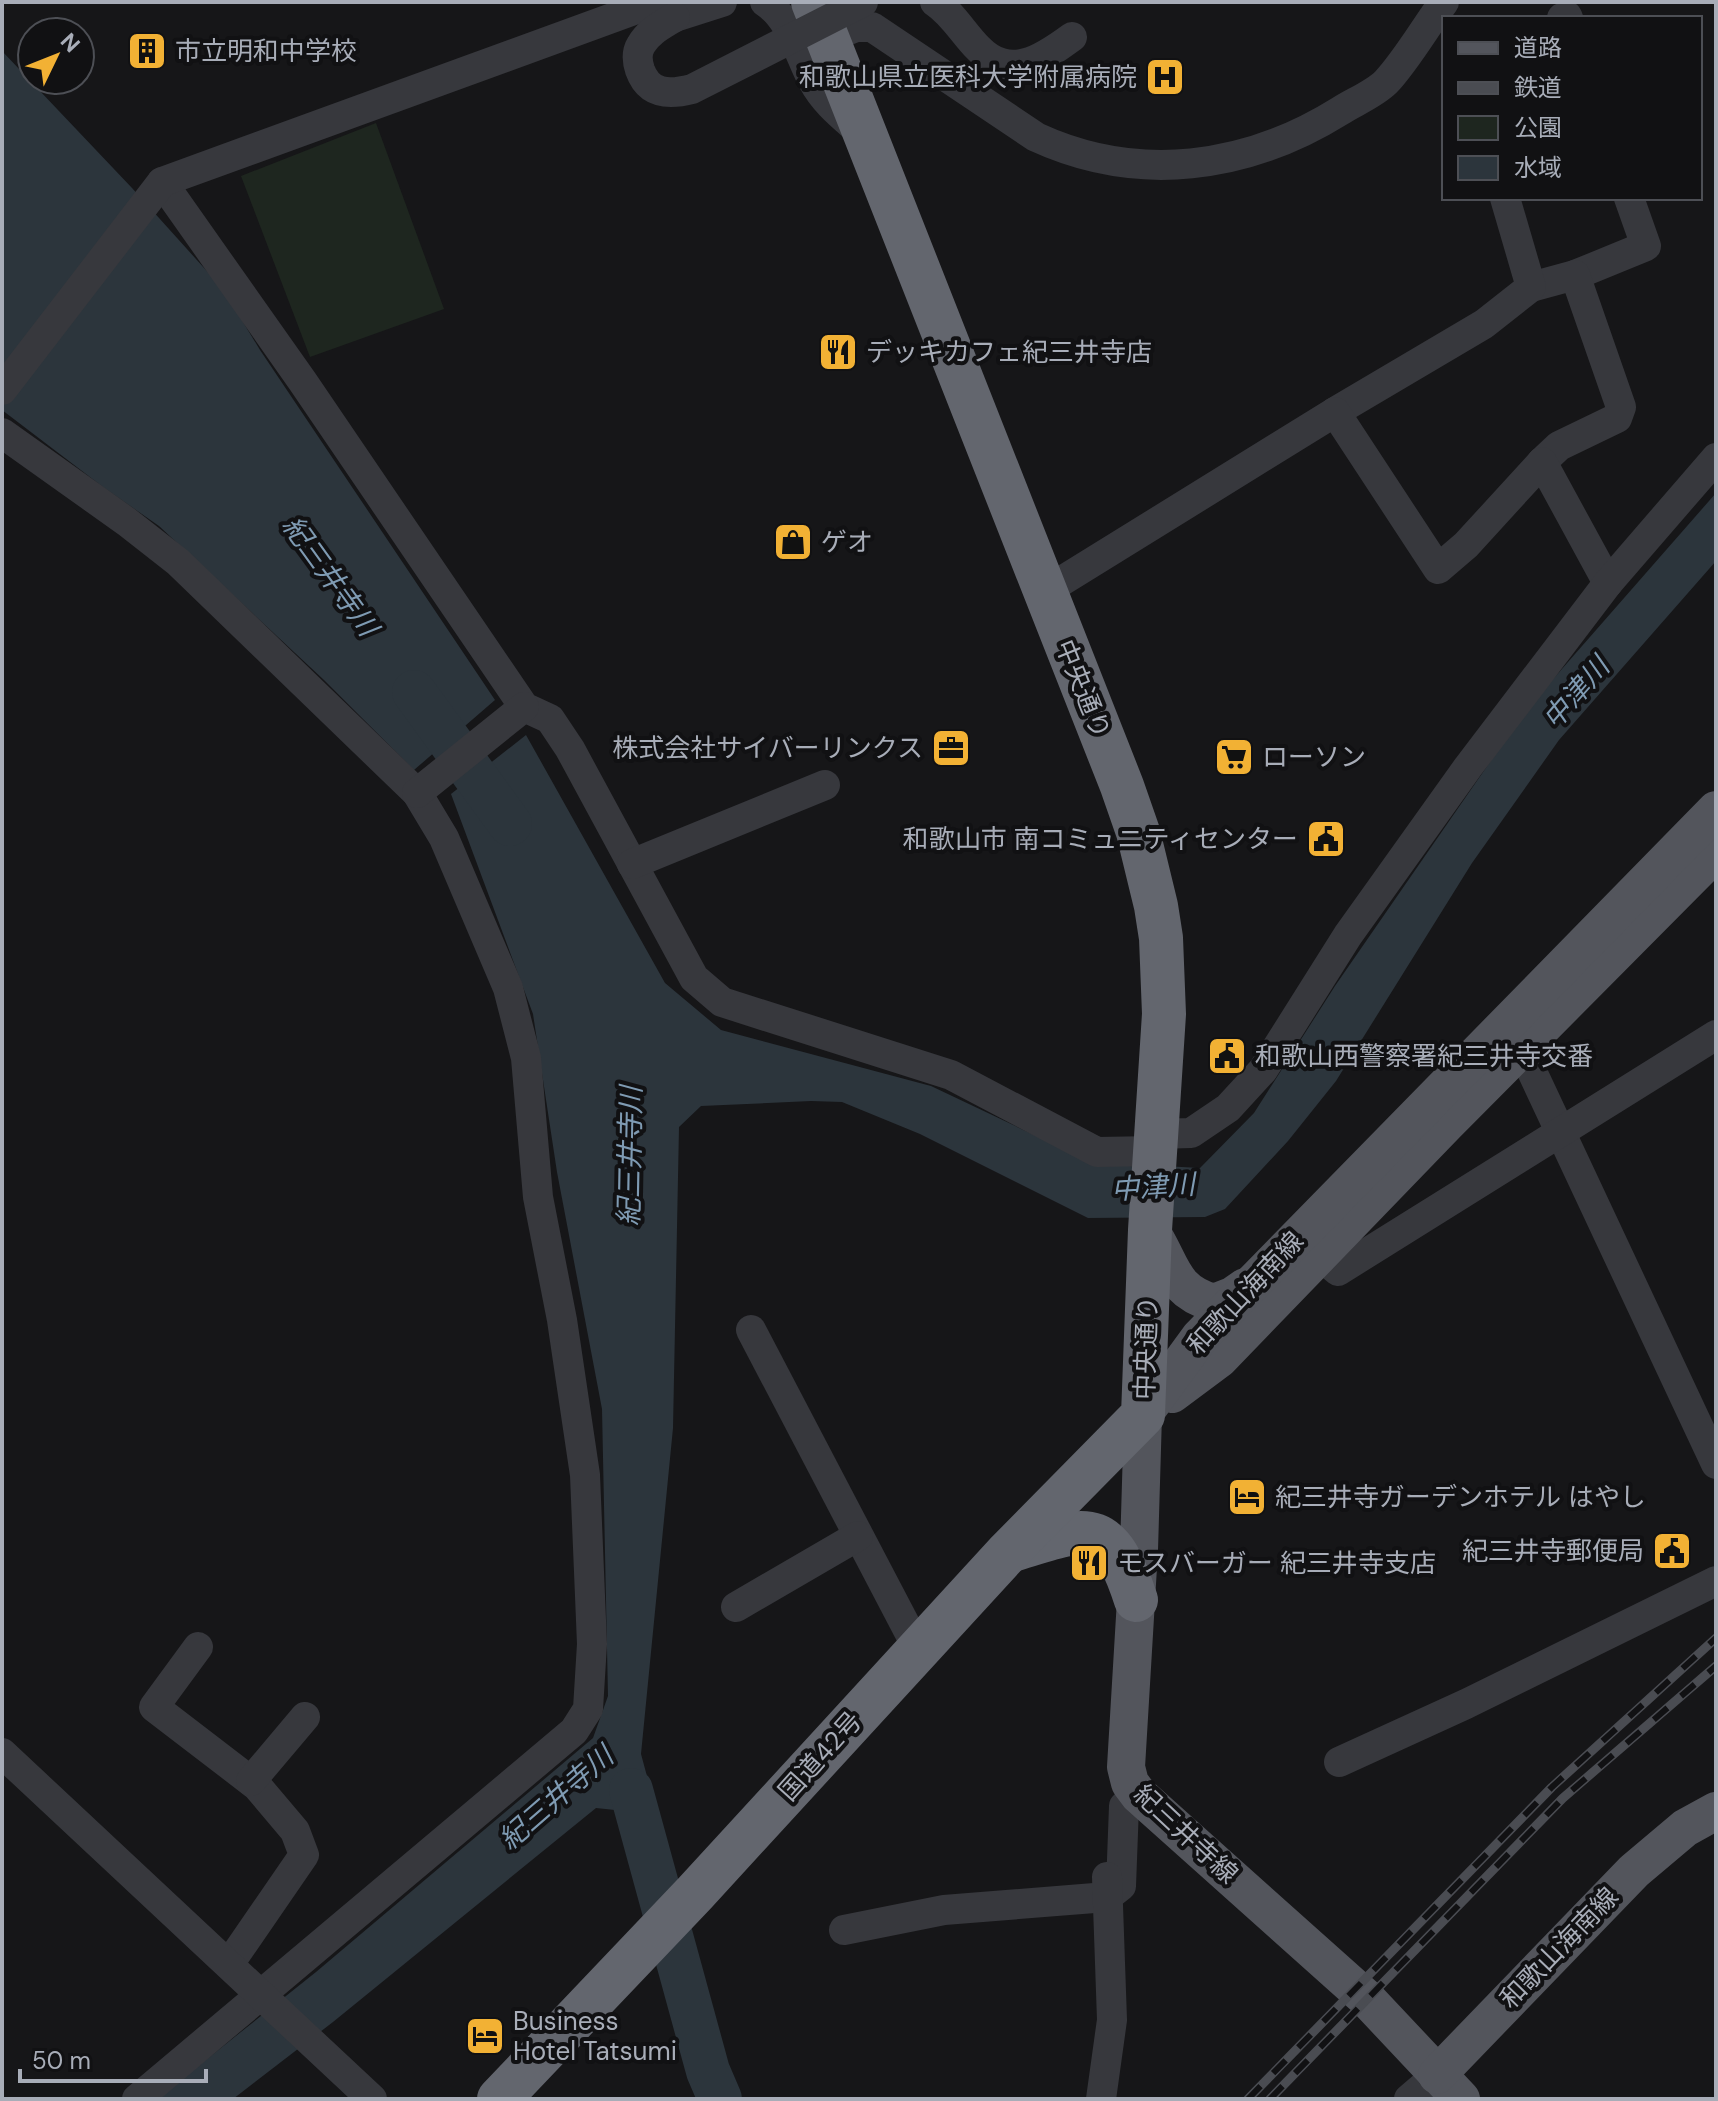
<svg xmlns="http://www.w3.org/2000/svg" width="1718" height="2101" font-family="'DM Sans','Noto Sans JP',sans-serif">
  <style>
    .green { fill: #1e261f }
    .water { fill: #2c353c }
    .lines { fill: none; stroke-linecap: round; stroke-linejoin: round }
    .river { stroke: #2c353c; stroke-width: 44 }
    .minor { stroke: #37383d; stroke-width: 30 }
    .major { stroke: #53555c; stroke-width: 38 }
    .highway { stroke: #63666e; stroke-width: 44 }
    .rail-casing { stroke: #4a4c52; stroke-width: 9 }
    .rail { stroke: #111113; stroke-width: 6; stroke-dasharray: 18; stroke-linecap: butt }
    .minor-bridge { stroke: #37383d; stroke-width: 30 }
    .labels { text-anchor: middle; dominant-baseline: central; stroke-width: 8; stroke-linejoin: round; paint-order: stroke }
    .poi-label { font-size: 26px; fill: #a8adb8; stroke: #111113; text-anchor: start }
    .street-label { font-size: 26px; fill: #a8adb8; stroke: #111113 }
    .water-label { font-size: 28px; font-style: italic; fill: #7f9bb3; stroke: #111113 }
  </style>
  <rect width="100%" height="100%" fill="#161618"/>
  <polygon class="green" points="376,123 444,309 310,357 241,176"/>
  <g class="water">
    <polygon points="2,51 132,188 223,289 260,350 495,700 414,770 324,680 159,526 103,487 2,410"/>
    <polygon points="1716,493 1716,561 1559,740 1472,863 1336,1081 1288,1141 1225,1209 1205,1217 1088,1218 920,1134 842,1102 811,1101 701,1106 679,1127 673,1428 641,1754 664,1839 633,1857 615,1810 596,1808 333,2022 233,2099 157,2099 316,1972 593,1738 608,1696 602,1409 557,1172 533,1014 451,794 526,735 665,983 721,1030 931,1086 1091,1162 1200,1168 1254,1113 1335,986 1526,710"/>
  </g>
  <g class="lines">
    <g class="river">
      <polyline points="414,692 510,824"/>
      <polyline points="631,1790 708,2071 720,2099"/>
    </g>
    <g class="minor">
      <path d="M 765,2 C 791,19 799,55 813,81 C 824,102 842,116 859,131"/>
      <path d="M 935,2 C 953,14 963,33 978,48 C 1010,81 1042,59 1072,37"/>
      <polyline points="675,17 722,2"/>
      <polyline points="1562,18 1567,16 1568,18"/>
      <path d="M 828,38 L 856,27 L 872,27 L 1036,137 C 1138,184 1247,169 1340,111 C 1354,102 1374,94 1386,82 C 1406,61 1426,26 1444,2"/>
      <polyline points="162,182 303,382 524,707 550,719 570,749 694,978 722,1002 951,1075 1097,1152 1156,1151"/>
      <polyline points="1575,275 1646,246 1629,198"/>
      <polyline points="1531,287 1575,275 1621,407 1617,418 1559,446 1542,462"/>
      <polyline points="2,390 162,182 656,2"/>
      <polyline points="1335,412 1484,324 1531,287 1505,198"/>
      <polyline points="2,433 127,522 178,562 417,793 444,838 508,988 526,1058 538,1197 562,1320 585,1475 592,1644 588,1709 574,1731 137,2099"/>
      <polyline points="1044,592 1335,412 1438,569 1466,545 1542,462 1608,583"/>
      <polyline points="417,793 524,707"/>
      <polyline points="632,864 825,785"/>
      <polyline points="1501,1037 1529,1065 1716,1464"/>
      <polyline points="1157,1134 1191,1133 1228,1108 1263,1070 1348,935 1468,767 1608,583 1716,458"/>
      <polyline points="1319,1255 1338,1271 1716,1035"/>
      <polyline points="751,1330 918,1649"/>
      <polyline points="736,1607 858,1536"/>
      <polyline points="198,1647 154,1707 257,1786 295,1831 304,1855 229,1964"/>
      <polyline points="2,1753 372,2099"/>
      <polyline points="1339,1762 1466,1704 1716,1581"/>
      <polyline points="251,1781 305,1717"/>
      <polyline points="844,1930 944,1910 1107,1897 1121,1886 1124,1806 1139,1795"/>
      <polyline points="1101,2099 1112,2020 1107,1877"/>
      <polyline points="1409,2099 1437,2075"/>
    </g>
    <g class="major">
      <path d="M 1150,1230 C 1172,1262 1170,1291 1214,1303 L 1232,1296 L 1245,1287"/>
      <polyline points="1172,1394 1219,1359 1446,1124 1716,852"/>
      <polyline points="1143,1415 1200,1337 1716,810"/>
      <polyline points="1143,1415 1139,1550 1126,1767 1130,1783 1139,1795 1366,1998 1461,2099"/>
      <polyline points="1437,2075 1634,1871 1685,1828 1716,1811"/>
    </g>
    <g class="highway">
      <path d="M 1012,1550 C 1086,1528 1108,1513 1136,1600"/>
      <polyline points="499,2099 695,1893 1008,1552 1143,1415 1150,1230 1164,1014 1161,938 1156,906 1138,832 1122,786 813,2"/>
    </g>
    <g class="rail-casing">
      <g id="rail">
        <polyline points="1248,2099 1552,1787 1716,1638"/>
        <polyline points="1270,2099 1563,1798 1716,1666"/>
      </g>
    </g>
    <use href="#rail" class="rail"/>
    <path class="minor-bridge" d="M 675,17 C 662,25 648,32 641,45 C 636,53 637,61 640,70 C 649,95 669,95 692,89 L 863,2"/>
  </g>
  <defs>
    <g id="building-square" transform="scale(2)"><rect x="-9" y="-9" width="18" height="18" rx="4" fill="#f2b134" stroke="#111113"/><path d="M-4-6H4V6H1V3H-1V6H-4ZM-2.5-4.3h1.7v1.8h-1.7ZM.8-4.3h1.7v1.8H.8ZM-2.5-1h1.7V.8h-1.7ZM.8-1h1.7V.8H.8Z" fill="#111"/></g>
    <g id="hospital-square" transform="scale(2)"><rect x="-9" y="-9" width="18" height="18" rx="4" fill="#f2b134" stroke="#111113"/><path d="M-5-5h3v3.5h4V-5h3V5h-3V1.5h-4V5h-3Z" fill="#111"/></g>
    <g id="restaurant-square" transform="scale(2)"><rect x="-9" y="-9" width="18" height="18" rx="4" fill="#f2b134" stroke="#111113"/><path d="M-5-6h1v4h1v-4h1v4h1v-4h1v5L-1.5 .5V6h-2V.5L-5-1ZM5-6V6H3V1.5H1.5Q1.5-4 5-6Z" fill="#111"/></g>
    <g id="shop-square" transform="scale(2)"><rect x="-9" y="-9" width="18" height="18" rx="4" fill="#f2b134" stroke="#111113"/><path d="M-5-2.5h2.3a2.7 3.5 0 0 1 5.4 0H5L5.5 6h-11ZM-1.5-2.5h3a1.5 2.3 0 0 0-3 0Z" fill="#111"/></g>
    <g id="office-square" transform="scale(2)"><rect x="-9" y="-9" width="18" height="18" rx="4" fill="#f2b134" stroke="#111113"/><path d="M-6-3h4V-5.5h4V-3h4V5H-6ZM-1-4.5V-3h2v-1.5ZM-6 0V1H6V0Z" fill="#111"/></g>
    <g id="supermarket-square" transform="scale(2)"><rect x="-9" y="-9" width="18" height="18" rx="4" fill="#f2b134" stroke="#111113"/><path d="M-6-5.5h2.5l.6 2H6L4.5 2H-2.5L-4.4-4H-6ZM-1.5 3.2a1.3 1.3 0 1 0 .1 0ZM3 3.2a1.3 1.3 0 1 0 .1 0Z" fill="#111"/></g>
    <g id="civic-square" transform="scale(2)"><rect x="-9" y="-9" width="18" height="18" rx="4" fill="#f2b134" stroke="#111113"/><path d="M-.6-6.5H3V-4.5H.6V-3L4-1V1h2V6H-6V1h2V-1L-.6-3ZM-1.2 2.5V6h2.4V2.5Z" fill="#111"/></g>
    <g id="hotel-square" transform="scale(2)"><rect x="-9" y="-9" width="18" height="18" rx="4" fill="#f2b134" stroke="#111113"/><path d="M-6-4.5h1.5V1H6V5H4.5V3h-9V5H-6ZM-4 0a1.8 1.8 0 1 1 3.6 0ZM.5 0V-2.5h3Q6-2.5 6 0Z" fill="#111"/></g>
  </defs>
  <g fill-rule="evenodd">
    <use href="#building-square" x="147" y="51"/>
    <use href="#hospital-square" x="1165" y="77"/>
    <use href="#restaurant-square" x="838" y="352"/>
    <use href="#shop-square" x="793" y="542"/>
    <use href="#office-square" x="951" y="748"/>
    <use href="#supermarket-square" x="1234" y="757"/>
    <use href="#civic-square" x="1326" y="839"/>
    <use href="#civic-square" x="1227" y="1056"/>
    <use href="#hotel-square" x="1247" y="1497"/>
    <use href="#civic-square" x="1672" y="1551"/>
    <use href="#restaurant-square" x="1089" y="1563"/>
    <use href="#hotel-square" x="485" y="2036"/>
  </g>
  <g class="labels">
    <g class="poi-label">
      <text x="175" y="51">市立明和中学校</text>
      <text x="1137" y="77" text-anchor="end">和歌山県立医科大学附属病院</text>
      <text x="866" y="352">デッキカフェ紀三井寺店</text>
      <text x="821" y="542">ゲオ</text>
      <text x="923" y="748" text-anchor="end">株式会社サイバーリンクス</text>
      <text x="1262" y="757">ローソン</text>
      <text x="1298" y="839" text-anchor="end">和歌山市 南コミュニティセンター</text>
      <text x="1255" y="1056">和歌山西警察署紀三井寺交番</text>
      <text x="1275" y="1497">紀三井寺ガーデンホテル はやし</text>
      <text x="1644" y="1551" text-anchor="end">紀三井寺郵便局</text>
      <text x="1117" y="1563">モスバーガー 紀三井寺支店</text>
      <text x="513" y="2021">Business<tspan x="513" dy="30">Hotel Tatsumi</tspan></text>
    </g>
    <g class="street-label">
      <text transform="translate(1083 689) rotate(68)">中央通り</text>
      <text transform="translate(1245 1293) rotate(-47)">和歌山海南線</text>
      <text transform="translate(1146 1348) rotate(-88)">中央通り</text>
      <text transform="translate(820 1756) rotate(-48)">国道42号</text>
      <text transform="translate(1186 1834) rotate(43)">紀三井寺線</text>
      <text transform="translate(1559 1948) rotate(-46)">和歌山海南線</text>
    </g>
    <g class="water-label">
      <text transform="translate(330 576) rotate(54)">紀三井寺川</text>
      <text transform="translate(1576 693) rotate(-49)">中津川</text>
      <text transform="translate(630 1156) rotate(-89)">紀三井寺川</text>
      <text transform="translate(1153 1187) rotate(-4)">中津川</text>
      <text transform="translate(556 1798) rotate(-41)">紀三井寺川</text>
    </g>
  </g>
  <rect width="1718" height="2101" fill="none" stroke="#a8adb8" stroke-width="8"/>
  <rect x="1442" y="16" width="260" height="184" fill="#111113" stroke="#4d4f55" stroke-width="2"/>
  <rect x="1458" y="42" width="40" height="12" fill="#53555c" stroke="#4d4f55" stroke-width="2"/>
  <text x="1514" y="56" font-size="24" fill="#a8adb8">道路</text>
  <rect x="1458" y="82" width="40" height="12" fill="#4a4c52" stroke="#4d4f55" stroke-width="2"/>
  <text x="1514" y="96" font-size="24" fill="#a8adb8">鉄道</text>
  <rect x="1458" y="116" width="40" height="24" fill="#1e261f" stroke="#4d4f55" stroke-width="2"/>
  <text x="1514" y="136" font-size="24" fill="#a8adb8">公園</text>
  <rect x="1458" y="156" width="40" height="24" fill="#2c353c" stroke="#4d4f55" stroke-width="2"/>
  <text x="1514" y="176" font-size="24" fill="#a8adb8">水域</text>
  <g transform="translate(56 56) rotate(47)"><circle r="38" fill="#111113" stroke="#4d4f55" stroke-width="2"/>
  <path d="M0-6L14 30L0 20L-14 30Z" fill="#f2b134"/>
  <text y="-12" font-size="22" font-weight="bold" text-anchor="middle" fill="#a8adb8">N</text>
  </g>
  <path d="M20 2069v12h186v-12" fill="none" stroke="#a8adb8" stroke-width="4"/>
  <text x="32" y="2069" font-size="24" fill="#a8adb8" stroke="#111113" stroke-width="6" paint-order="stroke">50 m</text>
</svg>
